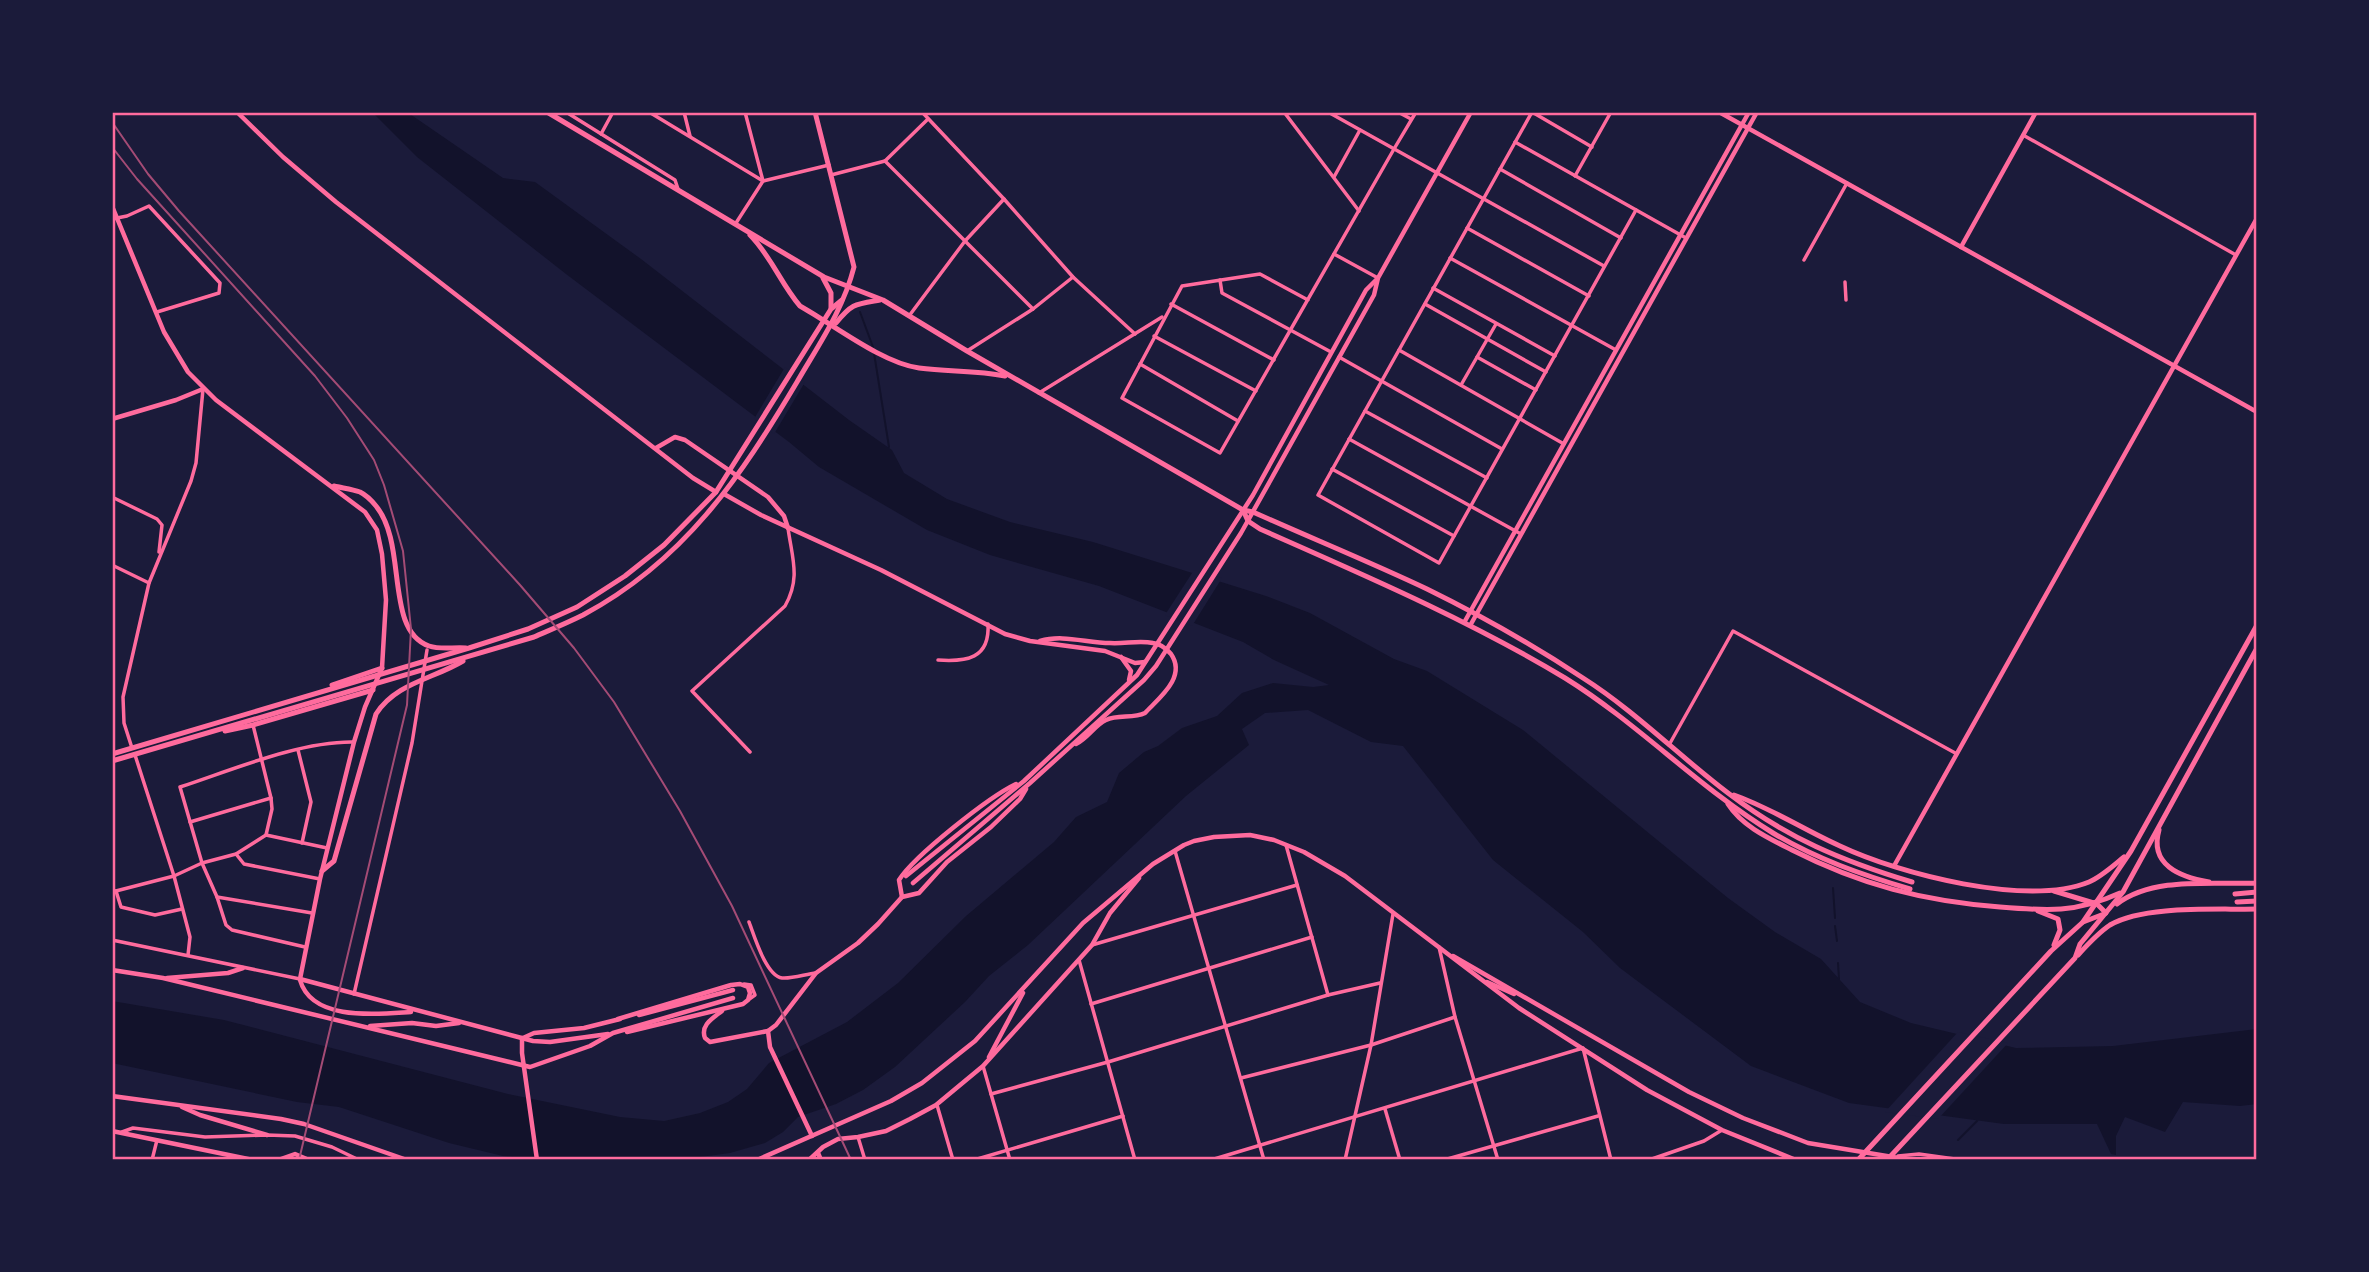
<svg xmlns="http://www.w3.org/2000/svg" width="2369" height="1272" font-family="'Noto Sans',sans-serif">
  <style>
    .water { fill: #12122b }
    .pier { fill: #1b1b3a }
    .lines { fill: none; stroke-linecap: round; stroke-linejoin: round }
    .stream { stroke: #12122b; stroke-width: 2 }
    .minor { stroke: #ff6b9d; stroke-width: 3.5 }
    .tertiary { stroke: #ff6b9d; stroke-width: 4.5 }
    .secondary { stroke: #ff6b9d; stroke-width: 4.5 }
    .primary { stroke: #ff6b9d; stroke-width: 5 }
    .rail { stroke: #a44b75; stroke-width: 2 }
    .neatline { fill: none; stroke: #ff6b9d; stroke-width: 2.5 }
  </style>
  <rect width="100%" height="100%" fill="#1b1b3a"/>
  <polygon class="water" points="372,112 407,112 503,178 535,182 641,259 849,420 892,450 904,473 947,499 1010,522 1093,542 1266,596 1310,613 1394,659 1427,671 1523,730 1728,898 1775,932 1821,959 1860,1002 1911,1023 2016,1048 2113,1046 2257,1029 2257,1104 2240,1106 2183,1102 2165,1132 2125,1117 2116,1136 2116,1155 2111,1154 2097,1124 2004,1124 1849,1103 1759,1069 1751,1066 1620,968 1583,932 1493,860 1403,746 1371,742 1308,710 1265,713 1242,729 1249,745 1186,796 1028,945 989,976 965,1002 895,1067 863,1090 836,1104 798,1117 783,1132 765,1143 730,1153 678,1160 542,1160 503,1156 449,1143 339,1107 297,1102 112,1063 112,1001 224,1020 508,1094 620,1117 664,1121 700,1113 728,1102 747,1089 769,1063 847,1022 898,983 966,916 1054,842 1076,817 1107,802 1119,773 1144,752 1158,746 1182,728 1217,716 1242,693 1273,683 1313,687 1329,685 1274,660 1243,642 1099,586 990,555 927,530 819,467 789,442 566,274 417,157"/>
  <g class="pier">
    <polygon points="785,367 805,382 774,434 754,419"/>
    <polygon points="1194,570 1222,578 1192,626 1165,615"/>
    <polygon points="1958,1032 2008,1043 1938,1119 1885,1112"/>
  </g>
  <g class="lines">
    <g class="stream">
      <polyline points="860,312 873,347"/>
      <polyline points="874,353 889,447"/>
      <polyline points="1833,888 1835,918"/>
      <polyline points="1835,926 1837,941"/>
      <polyline points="1838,963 1839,979"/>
      <polyline points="1958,1140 1977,1121"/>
    </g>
    <g class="minor">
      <polyline points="566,112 675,180 678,189"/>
      <polyline points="649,112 763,181 829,165"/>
      <polyline points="684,112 690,136"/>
      <polyline points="922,112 1004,199 1073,277 1135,334"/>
      <polyline points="1284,112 1359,211"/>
      <polyline points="1328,112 1604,266"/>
      <polyline points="1398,112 1411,119"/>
      <polyline points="1532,112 1318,495 1439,563 1636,210"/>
      <polyline points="1532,112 1592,147"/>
      <polyline points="601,134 613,112"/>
      <polyline points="2023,135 2236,255"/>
      <polyline points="1515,142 1686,238"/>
      <polyline points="885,161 1033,309"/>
      <polyline points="885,161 928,119"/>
      <polyline points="1500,169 1621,238"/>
      <polyline points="831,175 885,161"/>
      <polyline points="1575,176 1611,112"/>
      <polyline points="1334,177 1360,130"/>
      <polyline points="112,219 127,216 149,206 220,283 219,293 157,312"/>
      <polyline points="736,223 763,181 745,112"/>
      <polyline points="1467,228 1589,296"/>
      <polyline points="1334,254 1378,278"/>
      <polyline points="1450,258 1616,350"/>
      <polyline points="1804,260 1847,183"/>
      <polyline points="1220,280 1222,293 1331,352"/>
      <polyline points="1845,282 1846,300"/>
      <polyline points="1433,288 1555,356"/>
      <polyline points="1308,300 1260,274 1182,286 1122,398 1220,453 1394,149 1416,112"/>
      <polyline points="1171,304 1274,360"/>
      <polyline points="1425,304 1546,372"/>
      <polyline points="909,316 965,241 1004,199"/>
      <polyline points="1154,336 1256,391"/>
      <polyline points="1399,350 1564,444"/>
      <polyline points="967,351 1033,309 1073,277"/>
      <polyline points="1339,357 1502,449"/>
      <polyline points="1477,357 1536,390"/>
      <polyline points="1140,364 1238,421"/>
      <polyline points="1461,385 1496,324"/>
      <polyline points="1039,393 1162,317"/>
      <polyline points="1365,411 1487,478"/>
      <polyline points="1349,439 1521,534"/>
      <polyline points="1332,469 1454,536"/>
      <polyline points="112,497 157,519 162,525 159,552"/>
      <polyline points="112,565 149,583"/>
      <path d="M 938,660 C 966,662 990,659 988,624"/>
      <polyline points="1669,745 1733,631 1957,754"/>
      <polyline points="132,748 124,723 123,697 149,583 191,481 196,463 203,389"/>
      <polyline points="298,750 311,802 302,843"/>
      <path d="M 750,752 L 692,691 L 785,606 C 801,578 792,558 788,528"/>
      <polyline points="135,755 174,876 190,937 188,955"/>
      <polyline points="190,822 271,798"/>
      <polyline points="266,835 327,848"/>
      <polyline points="1286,845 1328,995"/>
      <polyline points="1175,851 1264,1160"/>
      <polyline points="236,854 244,864 320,879"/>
      <polyline points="116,891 121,907 155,915 182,909"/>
      <polyline points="112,892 174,876 202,863 236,854 266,835 272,809 271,798 253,725"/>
      <polyline points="217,897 312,913"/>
      <path d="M 749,922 C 754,935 766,976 782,978 C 792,979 806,974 816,973"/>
      <polyline points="112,940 300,979"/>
      <polyline points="1092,945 1297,885"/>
      <path d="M 305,947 L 232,930 L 226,925 L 217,897 L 202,863 L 180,787 C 232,770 300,741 354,742"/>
      <polyline points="1439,947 1455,1017 1498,1160"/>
      <polyline points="1079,960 1135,1160"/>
      <polyline points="744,984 751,985 755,995 748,1000"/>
      <polyline points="354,994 412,743 427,650"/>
      <polyline points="1091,1004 1312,937"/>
      <polyline points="983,1066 1010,1160"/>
      <polyline points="1241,1078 1371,1045 1455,1017"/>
      <polyline points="991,1094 1108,1062 1328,995 1380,983"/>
      <polyline points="937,1105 953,1160"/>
      <polyline points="1385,1109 1400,1160"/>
      <polyline points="122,1132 133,1128 205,1137 267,1135 295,1136 332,1147 359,1160"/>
      <polyline points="858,1137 865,1160"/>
      <polyline points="1898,1156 1919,1154 1962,1160"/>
      <polyline points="152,1160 157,1140"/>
      <polyline points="974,1160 1123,1116"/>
      <polyline points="1211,1160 1583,1048 1611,1160"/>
      <polyline points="1345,1160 1371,1045 1393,914"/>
      <polyline points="1444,1160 1598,1116"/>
      <polyline points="1649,1160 1704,1141 1722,1130"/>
    </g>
    <g class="tertiary">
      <polyline points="112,419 176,400 203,389"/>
      <polyline points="1453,956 1689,1092 1743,1118 1808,1143 1911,1160"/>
      <polyline points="1487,982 1514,994"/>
      <polyline points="112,1131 253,1160"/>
      <polyline points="818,1153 821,1160"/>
      <polyline points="278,1160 295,1154 309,1160"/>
      <polyline points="809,1160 823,1147 838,1139 858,1137 886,1131 910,1119 936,1105 983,1066 1092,945 1110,913 1139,878"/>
    </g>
    <g class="secondary">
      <polyline points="237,112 283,157 336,202 693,478 716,492"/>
      <polyline points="1719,112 2257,412"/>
      <polyline points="112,206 164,332 188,372 216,400 365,512 377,530 382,554 386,600 382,668 365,707 354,742 320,879 300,979"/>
      <polyline points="1961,247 2036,112"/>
      <polyline points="656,448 675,437 685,440 768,497 784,516 788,528"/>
      <polyline points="724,494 761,515 881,570 1005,634 1030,641 1105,651 1135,663 1145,662"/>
      <polyline points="1465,621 1749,112"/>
      <polyline points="1471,624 1757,112"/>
      <path d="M 1040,641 C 1063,634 1087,643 1110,643 C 1125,644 1139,640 1153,643 C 1161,644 1166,648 1171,654 C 1187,677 1159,698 1145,713 C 1133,719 1118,714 1106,720 C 1095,725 1088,738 1076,744"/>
      <polyline points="1121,657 1131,671 1129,680"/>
      <path d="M 1016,784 C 989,797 915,855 899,880 L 902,897 L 919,893 L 947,862 L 991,827 L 1020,799 L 1026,789"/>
      <polyline points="1894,866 2257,218"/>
      <polyline points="906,876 1024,781 1137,675 1253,495 1366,290 1376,280"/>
      <polyline points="913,883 1030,783 1144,680 1156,666 1241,533 1374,295 1378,278 1471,112"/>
      <polyline points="112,970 163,978 530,1067 590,1046 613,1033 733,998"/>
      <polyline points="167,978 228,973 243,968"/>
      <polyline points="300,979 533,1041 550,1042 608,1034"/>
      <path d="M 300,980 C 312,1022 378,1014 411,1012"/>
      <path d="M 722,1011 C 713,1018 700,1025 705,1038 L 710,1042 L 768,1031"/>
      <polyline points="639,1015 733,990"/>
      <polyline points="618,1019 731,985 740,984 748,987 750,993 748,1000 743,1004 627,1032"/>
      <polyline points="370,1026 412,1023 436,1026 459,1023"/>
      <polyline points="522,1038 522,1053 537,1160"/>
      <polyline points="523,1038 534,1033 584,1028 620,1019"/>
      <polyline points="989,1057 1023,993"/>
      <polyline points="112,1096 281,1119 304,1124 407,1160"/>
      <polyline points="182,1107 200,1115 267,1135"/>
      <polyline points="812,1136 770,1047 768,1031 776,1025 816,973 858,943 878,924 902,897"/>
      <polyline points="757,1160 891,1101 922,1083 975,1041 1083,923 1153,864 1184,845 1194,841 1214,837 1250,835 1274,840 1304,852 1345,876 1519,1008 1647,1090 1722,1130 1796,1160"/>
    </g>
    <g class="primary">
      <path d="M 547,112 L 824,277 L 883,300 L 967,351 L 1243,510 L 1253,512 C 1311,538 1370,562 1427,589 C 1480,615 1533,645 1583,678 C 1635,711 1679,756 1728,793 C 1787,838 1842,861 1912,882"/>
      <path d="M 750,235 C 771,256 781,284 800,306 C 834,325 882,363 919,368 C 948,372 976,370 1005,376"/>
      <polyline points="823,278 831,293 831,308"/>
      <path d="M 836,323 C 852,303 856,304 880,300"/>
      <path d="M 334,486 C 342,488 352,489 360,492 C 366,495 372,501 376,506 C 408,545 384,630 429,646 C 441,650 453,647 466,648"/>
      <path d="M 1243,510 L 1248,521 L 1260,529 C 1364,575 1467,619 1565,678 C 1639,724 1699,788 1773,833 C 1816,859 1863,875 1910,889"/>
      <polyline points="332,685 382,668"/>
      <polyline points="225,731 253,725 373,690"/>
      <polyline points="112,754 469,648 528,629 577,607 625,576 664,545 716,492 831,309 842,300"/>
      <path d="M 112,761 L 534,637 C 550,630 567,623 583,615 C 684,561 740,478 797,382 C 819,344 843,310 854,267 L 815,112"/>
      <path d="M 1734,795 C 1771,808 1804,830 1840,846 C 1899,874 2027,907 2089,882 C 2101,877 2114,865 2124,857"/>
      <path d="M 1728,804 C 1742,826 1768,838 1792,850 C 1861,885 1923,901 2000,907 C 2047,911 2076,913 2120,893"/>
      <path d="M 2159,830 C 2149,865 2180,877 2209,882"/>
      <path d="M 322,871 L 334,861 L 376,714 C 396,683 433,679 463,661"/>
      <polyline points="2054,891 2097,904 2106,913"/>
      <polyline points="2235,894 2257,892"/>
      <polyline points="2237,902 2257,901"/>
      <path d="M 2117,904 C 2154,876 2213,885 2257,883"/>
      <polyline points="2038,911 2058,919 2060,930 2054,945"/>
      <polyline points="2083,922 2104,914"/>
      <path d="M 2078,955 C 2088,944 2098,933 2110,925 C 2144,905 2217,910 2257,909"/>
      <polyline points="1858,1160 2051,951 2083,922 2131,851 2257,625"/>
      <polyline points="1887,1160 2075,958 2080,944 2123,892 2257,648"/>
    </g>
    <g class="rail">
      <polyline points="112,122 148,174 179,211 520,585 574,648 614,702 680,811 732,906 851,1160"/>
      <polyline points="112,147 137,179 315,376 347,418 374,460 384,485 403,551 411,629 407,705 299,1160"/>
    </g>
  </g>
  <rect width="2369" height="1272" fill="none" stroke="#1b1b3a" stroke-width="228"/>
  <rect x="114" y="114" width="2141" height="1044" class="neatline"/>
</svg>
